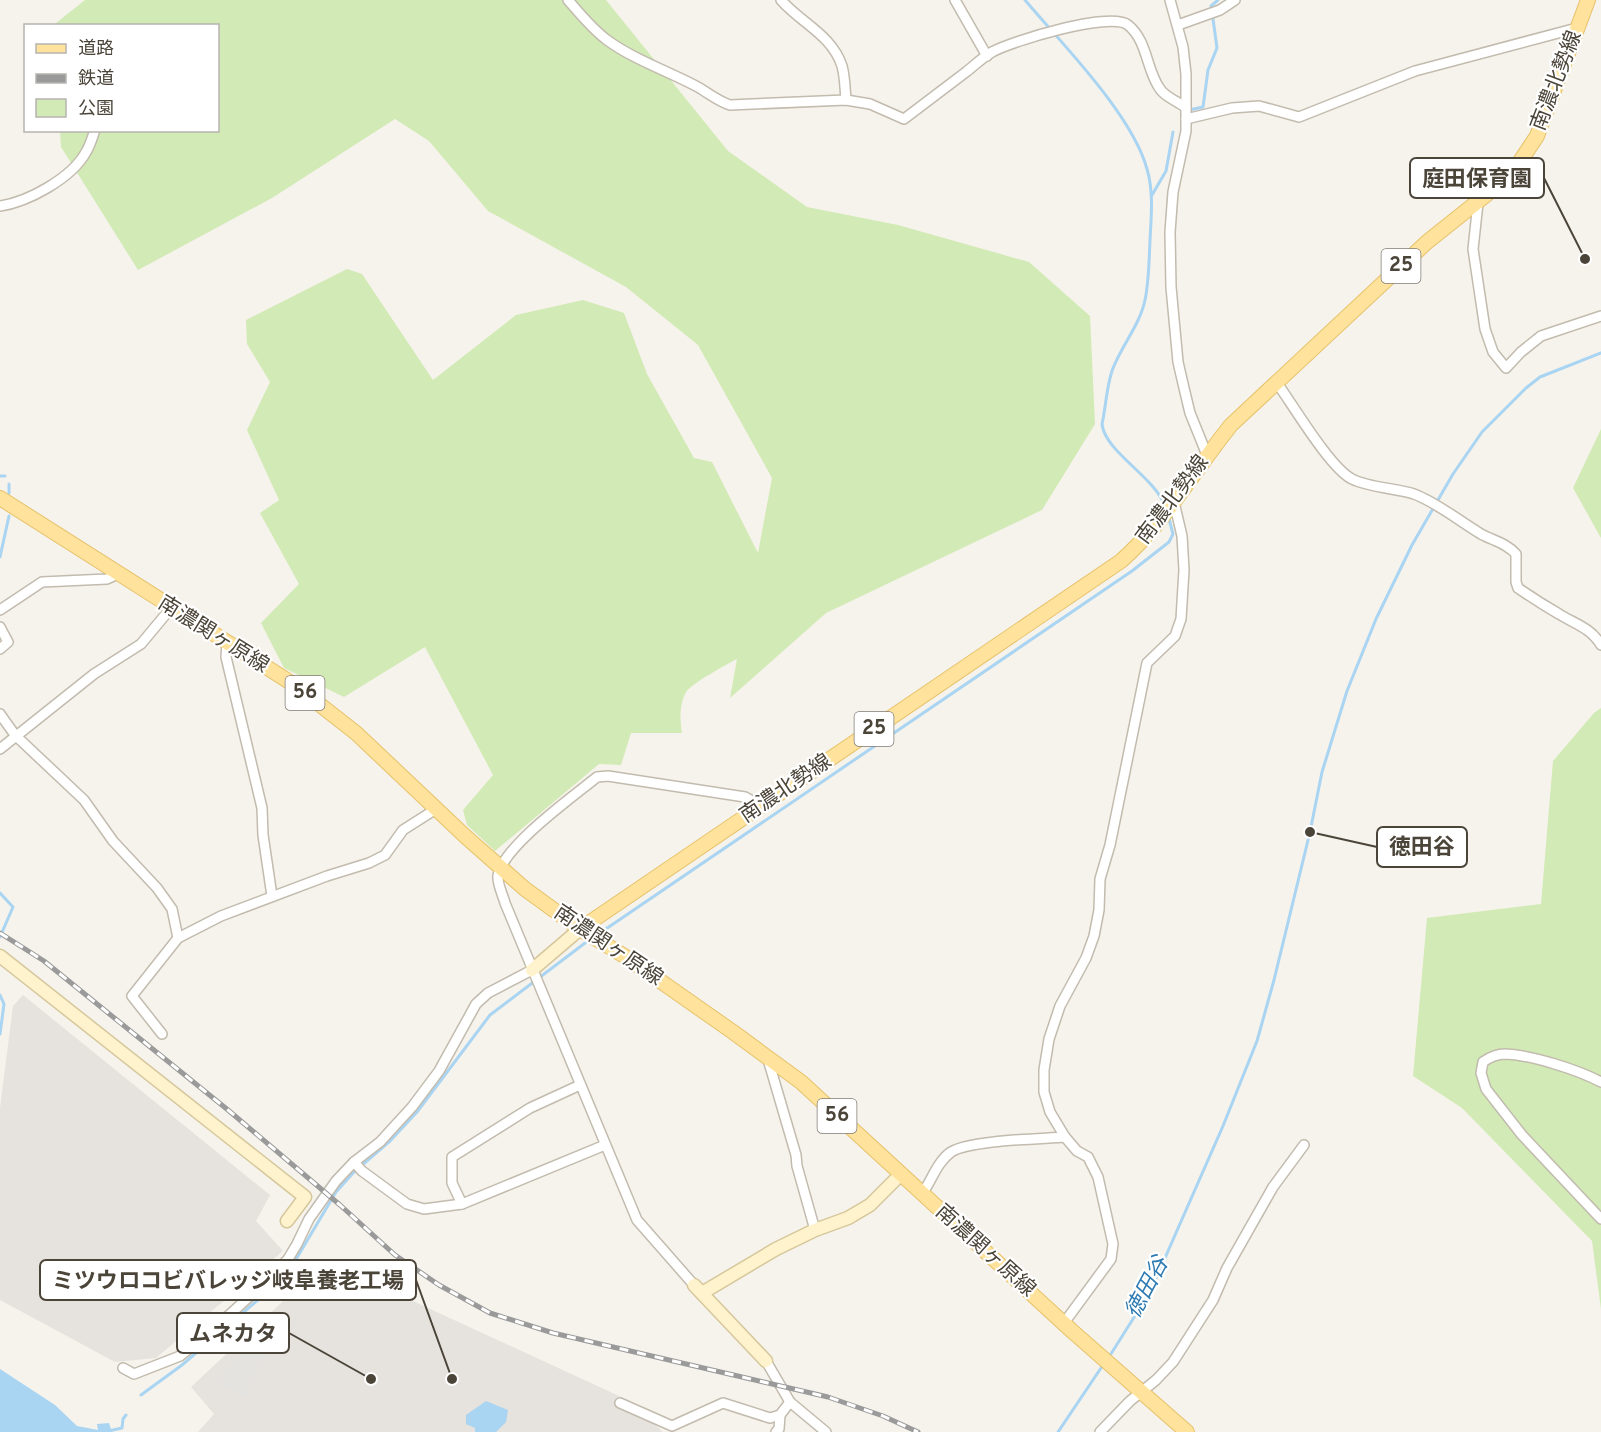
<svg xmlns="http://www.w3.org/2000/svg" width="1601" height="1432" font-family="Overpass,'Noto Sans JP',sans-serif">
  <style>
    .industrial { fill: #e6e2dd }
    .green { fill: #d2eab5 }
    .parking { fill: #e5e3e0 }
    .water { fill: #a9d4f2 }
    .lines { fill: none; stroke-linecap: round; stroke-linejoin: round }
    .stream { stroke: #a9d4f2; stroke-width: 3 }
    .street-casing { stroke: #c2bbae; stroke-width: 12 }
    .secondary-casing { stroke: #d6c79b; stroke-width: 15 }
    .primary-casing { stroke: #e6c16a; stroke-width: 16 }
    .street { stroke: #fff; stroke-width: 9 }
    .secondary { stroke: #fff3cd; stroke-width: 12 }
    .primary { stroke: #ffe39c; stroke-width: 14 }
    .rail-casing { stroke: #9a9a9a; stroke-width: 5 }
    .rail { stroke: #fff; stroke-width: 3; stroke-dasharray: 9; stroke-linecap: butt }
    .labels { text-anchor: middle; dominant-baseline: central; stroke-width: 4.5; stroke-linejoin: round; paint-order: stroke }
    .shield { fill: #fff; stroke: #817c74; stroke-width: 1.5 }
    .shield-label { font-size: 20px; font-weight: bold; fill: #4b4439 }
    .street-label { font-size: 21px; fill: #4b4439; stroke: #fff }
    .water-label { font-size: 22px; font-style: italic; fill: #2e7ab2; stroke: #fff }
    .leader { fill: none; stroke: #4b4439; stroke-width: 2 }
    .callout-dot { fill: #4b4439; stroke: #fff; stroke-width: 2 }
    .callout { fill: #fff; stroke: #4b4439; stroke-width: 2 }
    .callout-label { font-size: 22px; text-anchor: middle; font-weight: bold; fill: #4b4439 }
  </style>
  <rect width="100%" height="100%" fill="#f6f3ec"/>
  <g class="industrial">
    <polygon points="23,995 270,1195 256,1221 283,1251 156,1358 115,1362 0,1300 0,1108 13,1006"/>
    <polygon points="326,1261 630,1401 663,1432 198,1432 214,1414 191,1387"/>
  </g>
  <g class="green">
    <path d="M 85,0 L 606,0 L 728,151 L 807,207 L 898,225 L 1029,262 L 1090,316 L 1095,424 L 1042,510 L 826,613 L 730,698 L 737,659 C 727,664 691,684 686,692 C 679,705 680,720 682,733 L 631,733 L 621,765 L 599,764 L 495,851 L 467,825 L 463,810 L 493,775 L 425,647 L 344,697 L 284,668 L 261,623 L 299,584 L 260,513 L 279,500 L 247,430 L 270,382 L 247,344 L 246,320 L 347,269 L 362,274 L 433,380 L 516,315 L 583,300 L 624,313 L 647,374 L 694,458 L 712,462 L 758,553 L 772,478 L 698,345 L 626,287 L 488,211 L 429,141 L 395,119 L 272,198 L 138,270 L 61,147 L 60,131 L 218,130 L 218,26 L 57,26 L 56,23 Z"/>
    <polygon points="1601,429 1601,538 1573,488"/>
    <polygon points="1601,708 1601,1309 1592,1241 1462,1108 1413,1076 1427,918 1541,904 1553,761 1594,713"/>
  </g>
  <polygon class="parking" points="269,1322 280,1330 246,1398 215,1380"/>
  <g class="water">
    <polygon points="0,1369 55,1405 77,1426 98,1430 97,1424 109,1423 112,1432 0,1432"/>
    <polygon points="486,1401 508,1410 506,1422 496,1432 475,1432 475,1428 466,1424 466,1415"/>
  </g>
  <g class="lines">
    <g class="stream">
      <path d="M 1025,0 C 1062,44 1132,114 1147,169 C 1154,192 1151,218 1150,241 C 1149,261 1149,281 1145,300 C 1140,324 1123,344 1114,366 C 1107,380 1106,407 1102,424 C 1105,452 1154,476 1165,506"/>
      <polyline points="1211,6 1218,0"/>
      <polyline points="1189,110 1203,107 1208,70 1217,48 1213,19"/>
      <polyline points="1152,195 1166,171 1173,132"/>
      <polyline points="0,476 5,476"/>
      <polyline points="9,484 9,493"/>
      <polyline points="0,557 9,516"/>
      <polyline points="0,893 13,907 0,937"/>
      <polyline points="597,935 1132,571 1169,542 1173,534 1168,515"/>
      <polyline points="0,995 4,1004 0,1034"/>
      <polyline points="1109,1357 1150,1292 1223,1126 1257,1041 1274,980 1310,832 1322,772 1347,691 1376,619 1412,545 1453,474 1482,432 1526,388 1540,377 1601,353"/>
      <polyline points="141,1395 182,1365 273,1287 292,1266 336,1192 354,1172 390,1141 417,1112 490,1015 589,940"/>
      <polyline points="109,1431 122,1428 123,1419 126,1415"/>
      <polyline points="1058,1432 1103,1365"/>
    </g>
    <g class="street-casing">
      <g id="street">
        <path d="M 568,0 C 580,14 592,29 607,40 C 633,59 665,70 694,85 C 706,91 717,101 730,105 L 846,100 L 870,104 L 904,119 C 925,103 946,87 966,72 C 975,65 983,57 992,52 C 1012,41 1110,11 1128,25 C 1148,41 1146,70 1160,89 C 1166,98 1178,101 1186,108"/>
        <path d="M 781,0 C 801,23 832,35 842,66 C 845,77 845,89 846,100"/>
        <polyline points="955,0 987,56"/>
        <polyline points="1170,0 1183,47 1186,74 1186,131 1173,192 1170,232 1171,287 1178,362 1184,388 1190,413 1207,455"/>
        <polyline points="1178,25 1220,10 1235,0"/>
        <polyline points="1186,119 1232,108 1259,106 1299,117 1415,71 1577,28"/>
        <polyline points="1478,203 1473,249 1485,329 1493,352 1506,368 1521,352 1541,336 1601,316"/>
        <path d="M 0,206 C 28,202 72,178 86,152 C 90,146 92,138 95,130"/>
        <path d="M 1277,383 C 1293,405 1330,468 1352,479 C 1370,488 1396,488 1414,494 C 1438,503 1459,521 1481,534 C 1494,541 1506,543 1516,554 L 1516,582 L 1518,588 C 1531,597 1545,606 1559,614 C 1575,624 1591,628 1601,645"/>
        <polyline points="0,610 42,582 107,579 118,574"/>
        <polyline points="0,627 8,642 0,649"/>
        <polyline points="227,643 226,657 262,808 263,835 272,896"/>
        <polyline points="0,714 15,735 84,800 113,841 157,888 172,909 178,938"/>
        <polyline points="0,749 94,674 141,644 171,608"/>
        <polyline points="162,1034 132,996 178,938 221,916 327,876 369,863 385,855 403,830 436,809"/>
        <polyline points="767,1056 796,1155 797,1166 815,1230"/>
        <path d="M 1601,1082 C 1578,1070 1532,1055 1505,1054 C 1497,1054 1490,1057 1483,1062 L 1481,1073 L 1486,1089 L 1522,1135 L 1601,1219"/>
        <polyline points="354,1162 362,1171 407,1204 424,1209 462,1204 605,1145"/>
        <path d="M 922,1194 C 932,1180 937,1162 951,1152 C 970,1140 1040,1139 1065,1137"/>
        <polyline points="462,1204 452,1183 452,1157 530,1108 580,1085"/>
        <path d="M 694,1285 L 637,1220 L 505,903 C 503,895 497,884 498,876 C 502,847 575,795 597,777 L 608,776 L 745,797 L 752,801 L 759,807"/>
        <polyline points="1064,1323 1111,1259 1113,1244 1098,1177 1088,1157 1077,1151 1065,1137 1050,1112 1044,1092 1044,1070 1049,1039 1060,1006 1086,958 1094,936 1099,910 1100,879 1110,845 1147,663 1175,636 1181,619 1184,570 1182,536 1174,502"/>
        <polyline points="766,1361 790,1402 826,1432"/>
        <polyline points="123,1368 134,1374 180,1356 216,1327 273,1275 288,1259 297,1244 309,1219 336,1181 354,1162 380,1142 412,1107 439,1071 476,1004 488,993 532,970"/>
        <polyline points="620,1403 672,1426 723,1403 770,1418 780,1415 790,1402"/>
        <polyline points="776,1432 779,1429 780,1415"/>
        <polyline points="1100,1432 1130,1401 1156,1380 1173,1362 1213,1300 1227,1268 1273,1187 1304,1145"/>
      </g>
    </g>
    <g class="secondary-casing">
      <g id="secondary">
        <polyline points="0,956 305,1197 287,1221"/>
        <polyline points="532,970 580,929"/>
        <polyline points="694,1285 766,1361"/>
        <polyline points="702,1293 776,1249 815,1230 848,1218 870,1205 900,1175"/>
      </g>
    </g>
    <g class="primary-casing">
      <g id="primary">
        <polyline points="0,498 296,686 356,733 466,837 525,889 580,929 626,957 733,1032 801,1082 1072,1331 1187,1432"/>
        <path d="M 580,929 L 1121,561 C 1165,522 1194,471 1231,425 L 1427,242 L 1511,175 L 1537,136 L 1588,0"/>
      </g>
    </g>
    <use href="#street" class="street"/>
    <use href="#secondary" class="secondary"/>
    <use href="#primary" class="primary"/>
    <g class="rail-casing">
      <polyline id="rail" points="0,933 44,961 228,1110 340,1205 395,1255 439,1285 490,1313 553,1333 828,1397 883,1416 918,1432"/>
    </g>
    <use href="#rail" class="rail"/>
  </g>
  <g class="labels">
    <g class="shield">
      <rect x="1381.5" y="249" width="39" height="34" rx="4.5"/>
      <rect x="285.5" y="676" width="39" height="34" rx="4.5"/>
      <rect x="854.5" y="712" width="39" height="34" rx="4.5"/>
      <rect x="817.5" y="1099" width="39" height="34" rx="4.5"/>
    </g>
    <g class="shield-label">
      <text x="1401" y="266">25</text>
      <text x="305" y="693">56</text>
      <text x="874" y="729">25</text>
      <text x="837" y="1116">56</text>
    </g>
    <g class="street-label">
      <text transform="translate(1557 81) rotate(-69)">南濃北勢線</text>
      <text transform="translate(1173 500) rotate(-53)">南濃北勢線</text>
      <text transform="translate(213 635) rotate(32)">南濃関ヶ原線</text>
      <text transform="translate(786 789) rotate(-34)">南濃北勢線</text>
      <text transform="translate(608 946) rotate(34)">南濃関ヶ原線</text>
      <text transform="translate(985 1251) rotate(42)">南濃関ヶ原線</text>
    </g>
    <g class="water-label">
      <text transform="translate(1148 1288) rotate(-62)">徳田谷</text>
    </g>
  </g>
  <path class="leader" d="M1585 259L1544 178M1310 832L1377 847M452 1379L416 1280M371 1379L289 1333"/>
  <g class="callout-dot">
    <circle cx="1585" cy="259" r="6"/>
    <circle cx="1310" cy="832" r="6"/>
    <circle cx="452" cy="1379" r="6"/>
    <circle cx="371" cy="1379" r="6"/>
  </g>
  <g class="callout">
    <rect x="1410" y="158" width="134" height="40" rx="6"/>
    <rect x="1377" y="827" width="90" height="40" rx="6"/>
    <rect x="40" y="1260" width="376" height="40" rx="6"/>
    <rect x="177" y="1313" width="112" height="40" rx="6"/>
  </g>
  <g class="callout-label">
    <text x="1477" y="186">庭田保育園</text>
    <text x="1422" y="854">徳田谷</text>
    <text x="228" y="1288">ミツウロコビバレッジ岐阜養老工場</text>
    <text x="233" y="1341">ムネカタ</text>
  </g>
  <rect x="24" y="24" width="195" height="108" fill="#ffffff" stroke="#b7b4b0" stroke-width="1.5"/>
  <rect x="36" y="44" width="30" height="9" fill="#ffe39c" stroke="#b7b4b0" stroke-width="1.5"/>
  <text x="78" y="54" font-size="18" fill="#4b4439">道路</text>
  <rect x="36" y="74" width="30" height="9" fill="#9a9a9a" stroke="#b7b4b0" stroke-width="1.5"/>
  <text x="78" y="84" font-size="18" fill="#4b4439">鉄道</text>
  <rect x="36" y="99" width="30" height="18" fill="#d2eab5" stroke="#b7b4b0" stroke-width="1.5"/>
  <text x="78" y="114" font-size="18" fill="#4b4439">公園</text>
</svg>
